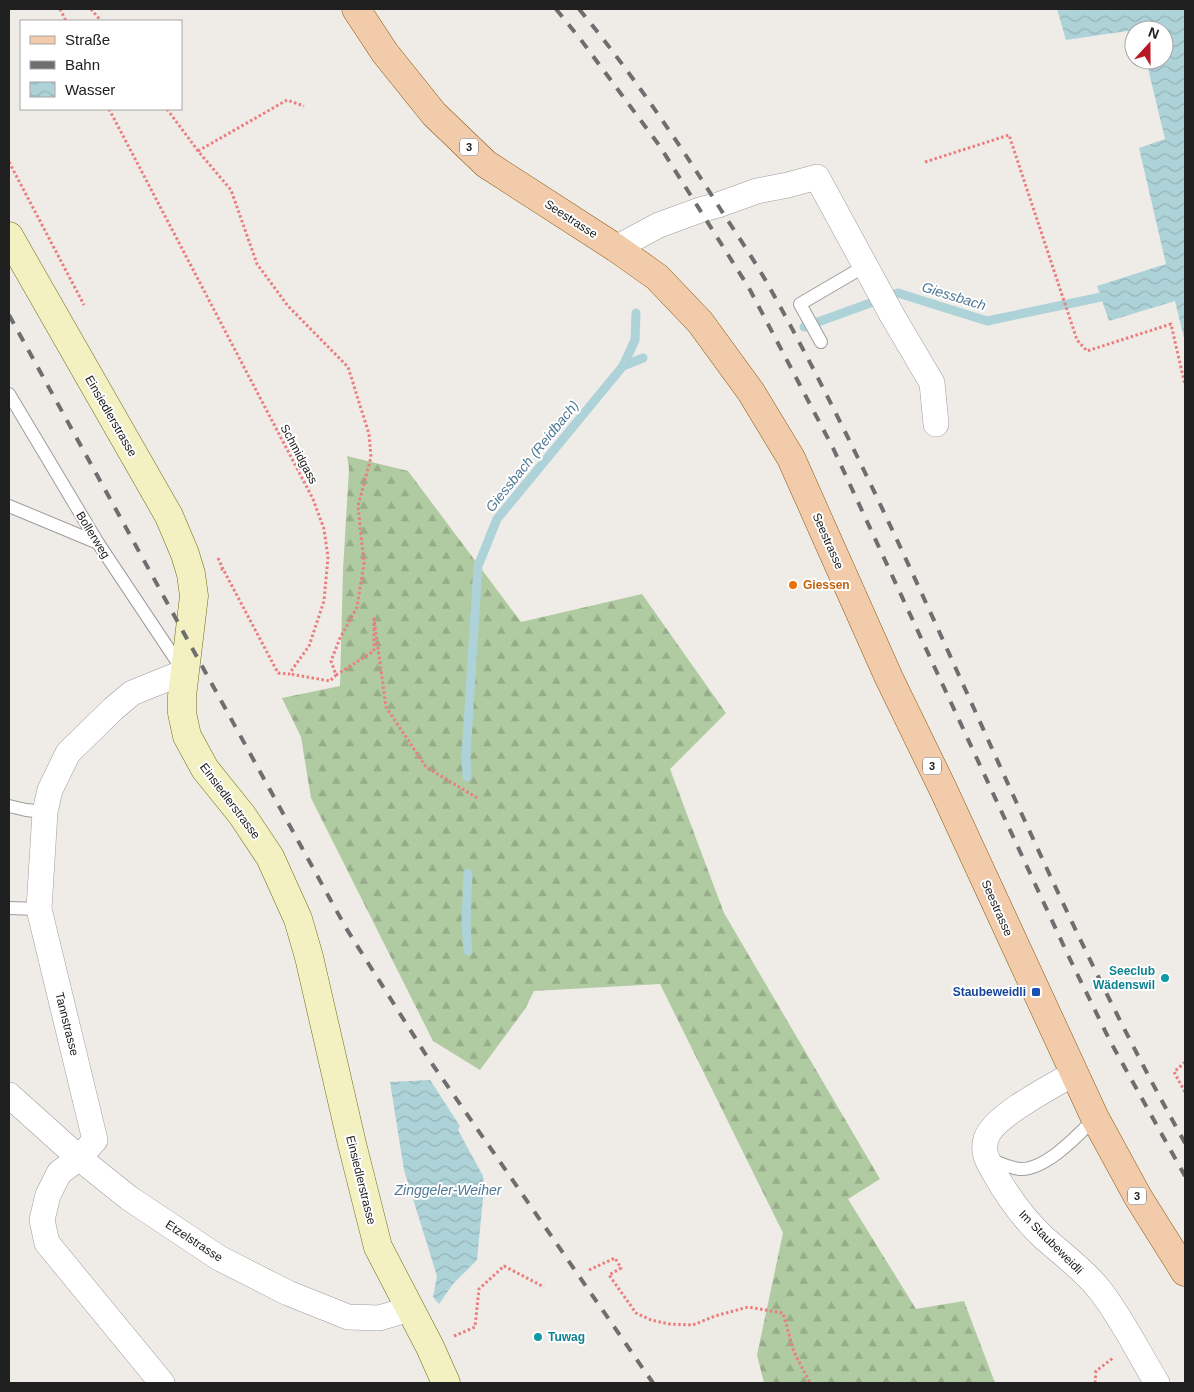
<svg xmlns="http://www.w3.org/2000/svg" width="1194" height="1392" font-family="Helvetica,sans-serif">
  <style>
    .forest { fill: url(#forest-firs) }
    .water { fill: url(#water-waves) }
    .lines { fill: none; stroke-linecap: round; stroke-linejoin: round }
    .stream { stroke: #add2d8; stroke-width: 9 }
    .lane-casing { stroke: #9d9d9d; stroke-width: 14 }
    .street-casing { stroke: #9d9d9d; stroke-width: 26 }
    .secondary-casing { stroke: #6a6c11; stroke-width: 29 }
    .primary-casing { stroke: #8a5711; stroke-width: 29 }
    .path { stroke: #eb7e7d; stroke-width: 3; stroke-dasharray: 2.5 2.5; stroke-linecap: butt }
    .lane { stroke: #fff; stroke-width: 12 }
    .street { stroke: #fff; stroke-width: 25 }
    .secondary { stroke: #f3f1c2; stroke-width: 28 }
    .primary { stroke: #f2ccaa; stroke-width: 28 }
    .rail { stroke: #6e6e6e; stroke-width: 4; stroke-dasharray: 10 10; stroke-linecap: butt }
    .food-dot { fill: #e8710a; stroke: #fff; stroke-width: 2 }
    .culture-dot { fill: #0f9aa8; stroke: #fff; stroke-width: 2 }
    .transit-dot { fill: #1a4fb4; stroke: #fff; stroke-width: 2 }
    .labels { text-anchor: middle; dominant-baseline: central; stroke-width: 4; stroke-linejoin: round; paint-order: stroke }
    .shield { fill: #fff; stroke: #636363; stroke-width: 1 }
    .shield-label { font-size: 11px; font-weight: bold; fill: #202020 }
    .street-label { font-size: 12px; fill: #202020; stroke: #fff }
    .food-label { font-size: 12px; font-weight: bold; fill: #c56008; stroke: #fff; text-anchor: start }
    .culture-label { font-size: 12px; font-weight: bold; fill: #0d838f; stroke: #fff; text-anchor: end }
    .transit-label { font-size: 12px; font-weight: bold; fill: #164399; stroke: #fff; text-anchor: end }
    .water-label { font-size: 14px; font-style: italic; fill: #4f7996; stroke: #fff }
  </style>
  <defs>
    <pattern id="forest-firs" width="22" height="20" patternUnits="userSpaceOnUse" patternTransform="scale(1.25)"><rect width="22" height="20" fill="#b0caa1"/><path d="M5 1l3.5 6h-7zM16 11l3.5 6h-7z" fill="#97ad8a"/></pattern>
    <pattern id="water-waves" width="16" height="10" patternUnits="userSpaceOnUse" patternTransform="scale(1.25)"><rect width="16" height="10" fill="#add2d8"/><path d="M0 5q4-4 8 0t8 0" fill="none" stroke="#95b4b9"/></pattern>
  </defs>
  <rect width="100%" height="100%" fill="#efece7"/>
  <polygon class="forest" points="347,456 408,471 521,622 642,594 726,713 670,769 724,913 880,1179 848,1199 916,1309 964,1301 995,1383 764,1383 757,1355 783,1233 660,984 534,991 525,1009 480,1070 433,1041 311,798 301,737 282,698 340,686 343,570 349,469"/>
  <g class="water">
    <polygon points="1057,9 1185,9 1185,342 1175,301 1109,321 1097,286 1166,264 1139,148 1165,139 1146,60 1164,60 1164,30 1134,30 1066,40"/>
    <polygon points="430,1080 460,1126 458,1130 483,1176 484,1188 477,1260 453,1284 439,1304 433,1297 437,1276 404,1170 390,1082"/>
  </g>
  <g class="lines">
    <g class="stream">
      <polyline points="804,327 898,293 987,321 1101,297"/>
      <polyline points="623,366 643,358"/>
      <polyline points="467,777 466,755 478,566 497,519 623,366 635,340 636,313"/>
      <polyline points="468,951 466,925 468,873"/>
    </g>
    <g class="lane-casing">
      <g id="lane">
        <polyline points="821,342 800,304 865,266"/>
        <polyline points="9,394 98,543 182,669"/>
        <polyline points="9,506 98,543"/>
        <polyline points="9,806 26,810 45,812"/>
        <polyline points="9,908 39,909"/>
        <path d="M 990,1159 C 999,1163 1010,1168 1020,1169 C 1046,1170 1078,1135 1095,1118"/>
      </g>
    </g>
    <g class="street-casing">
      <g id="street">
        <polyline points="616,248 659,225 700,210 718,205 757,191 788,185 817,177 892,315 932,383 936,424"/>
        <path d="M 1073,1074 C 1052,1086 992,1117 986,1139 C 982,1153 988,1162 995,1174 C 1008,1197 1024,1219 1043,1237 C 1062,1254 1083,1269 1099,1289 C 1122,1318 1138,1352 1157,1383"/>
        <polyline points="9,1095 79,1158 129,1198 219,1258 288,1293 348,1317 379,1318 410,1309"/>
        <polyline points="162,1383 47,1243 42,1220 48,1195 59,1173 79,1158 95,1140 39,909 45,812 50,790 68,753 113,709 132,693 184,672"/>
      </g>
    </g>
    <g class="secondary-casing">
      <polyline id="secondary" points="9,236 169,516 185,554 191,574 194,596 182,696 182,713 187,736 205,769 242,815 270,857 298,919 309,957 352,1144 378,1247 430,1347 446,1383"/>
    </g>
    <g class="primary-casing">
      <polyline id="primary" points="356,9 385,53 434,114 486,164 616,248 657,277 700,322 751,392 791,458 889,678 943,789 1095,1118 1138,1197 1185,1272"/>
    </g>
    <g class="path">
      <polyline points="60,9 66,21"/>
      <polyline points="91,9 101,21"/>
      <polyline points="109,109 313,499 324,529 328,557 324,601 309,646 289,674 278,673 223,569 219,569"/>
      <polyline points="167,109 198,151 231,190 257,264 288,306 348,367 369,434 371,457 358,506 364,564 357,607 340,638 331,661 336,675 330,681 290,674"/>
      <polyline points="198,151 287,100 304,106"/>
      <polyline points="9,162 84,305"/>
      <polyline points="925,162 1009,135 1077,340 1087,351 1171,324 1185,385"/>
      <polyline points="218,558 223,569"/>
      <polyline points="336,675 374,651 374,619 386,707 426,767 479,799"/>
      <polyline points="1185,1062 1174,1072 1185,1092"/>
      <polyline points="589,1270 615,1258 621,1268 609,1275 636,1313 651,1320 669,1324 693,1325 715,1316 748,1307 783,1313 794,1352 810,1383"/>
      <polyline points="454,1336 475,1327 479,1289 504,1266 544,1287"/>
      <polyline points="1095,1383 1096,1371 1113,1358"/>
    </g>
    <use href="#lane" class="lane"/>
    <use href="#street" class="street"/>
    <use href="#secondary" class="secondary"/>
    <use href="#primary" class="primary"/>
    <g class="rail">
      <polyline points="556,9 581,40 659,145 749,288 833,448 1067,953 1110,1041 1185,1176"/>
      <path d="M 579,9 C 631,72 677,140 721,210 C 736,233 752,257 766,281 C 922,560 1029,864 1185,1143"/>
      <polyline points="9,315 346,928 426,1055 653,1383"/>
    </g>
  </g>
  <circle class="food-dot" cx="793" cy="585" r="5"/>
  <g class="culture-dot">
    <circle cx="1165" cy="978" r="5"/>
    <circle cx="538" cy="1337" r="5"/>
  </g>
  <rect class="transit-dot" x="1031" y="987" width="10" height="10" rx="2.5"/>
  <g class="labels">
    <g class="shield">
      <rect x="460" y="138.5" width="18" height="17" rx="4"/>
      <rect x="923" y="757.5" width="18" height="17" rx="4"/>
      <rect x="1128" y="1187.5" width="18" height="17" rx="4"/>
    </g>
    <g class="shield-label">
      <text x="469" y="147">3</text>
      <text x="932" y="766">3</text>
      <text x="1137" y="1196">3</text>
    </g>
    <g class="street-label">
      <text transform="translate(571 219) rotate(33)">Seestrasse</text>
      <text transform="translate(111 416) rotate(60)">Einsiedlerstrasse</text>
      <text transform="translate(299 454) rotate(62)">Schmidgass</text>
      <text transform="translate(93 535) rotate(58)">Bollerweg</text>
      <text transform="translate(828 541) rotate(66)">Seestrasse</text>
      <text transform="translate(230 801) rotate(53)">Einsiedlerstrasse</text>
      <text transform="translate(997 908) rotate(66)">Seestrasse</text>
      <text transform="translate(67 1024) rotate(76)">Tannstrasse</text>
      <text transform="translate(361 1180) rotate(76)">Einsiedlerstrasse</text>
      <text transform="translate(194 1241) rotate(33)">Etzelstrasse</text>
      <text transform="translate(1051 1242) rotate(45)">Im Staubeweidli</text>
    </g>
    <g class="food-label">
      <text x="803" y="585">Giessen</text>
    </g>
    <g class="culture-label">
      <text x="1155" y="971">Seeclub<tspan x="1155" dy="14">Wädenswil</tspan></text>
      <text x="548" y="1337" text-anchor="start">Tuwag</text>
    </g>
    <g class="transit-label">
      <text x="1026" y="992">Staubeweidli</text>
    </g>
    <g class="water-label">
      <text transform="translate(954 296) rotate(17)">Giessbach</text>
      <text transform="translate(532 456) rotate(-51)">Giessbach (Reidbach)</text>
      <text x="448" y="1190">Zinggeler-Weiher</text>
    </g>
  </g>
  <rect width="1194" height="1392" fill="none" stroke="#202020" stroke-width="20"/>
  <rect x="20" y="20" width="162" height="90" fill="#ffffff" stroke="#a6a6a6"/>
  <rect x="30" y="36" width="25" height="8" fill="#f2ccaa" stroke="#a6a6a6"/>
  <text x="65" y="45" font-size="15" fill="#202020">Straße</text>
  <rect x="30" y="61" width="25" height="8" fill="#6e6e6e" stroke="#a6a6a6"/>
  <text x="65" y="70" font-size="15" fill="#202020">Bahn</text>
  <rect x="30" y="82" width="25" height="15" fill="url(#water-waves)" stroke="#a6a6a6"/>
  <text x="65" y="95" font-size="15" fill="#202020">Wasser</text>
  <g transform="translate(1149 45) rotate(21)"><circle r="24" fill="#ffffff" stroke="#a6a6a6"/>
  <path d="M0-4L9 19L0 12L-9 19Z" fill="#b91725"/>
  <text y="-8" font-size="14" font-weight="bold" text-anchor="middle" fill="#202020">N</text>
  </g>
</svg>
